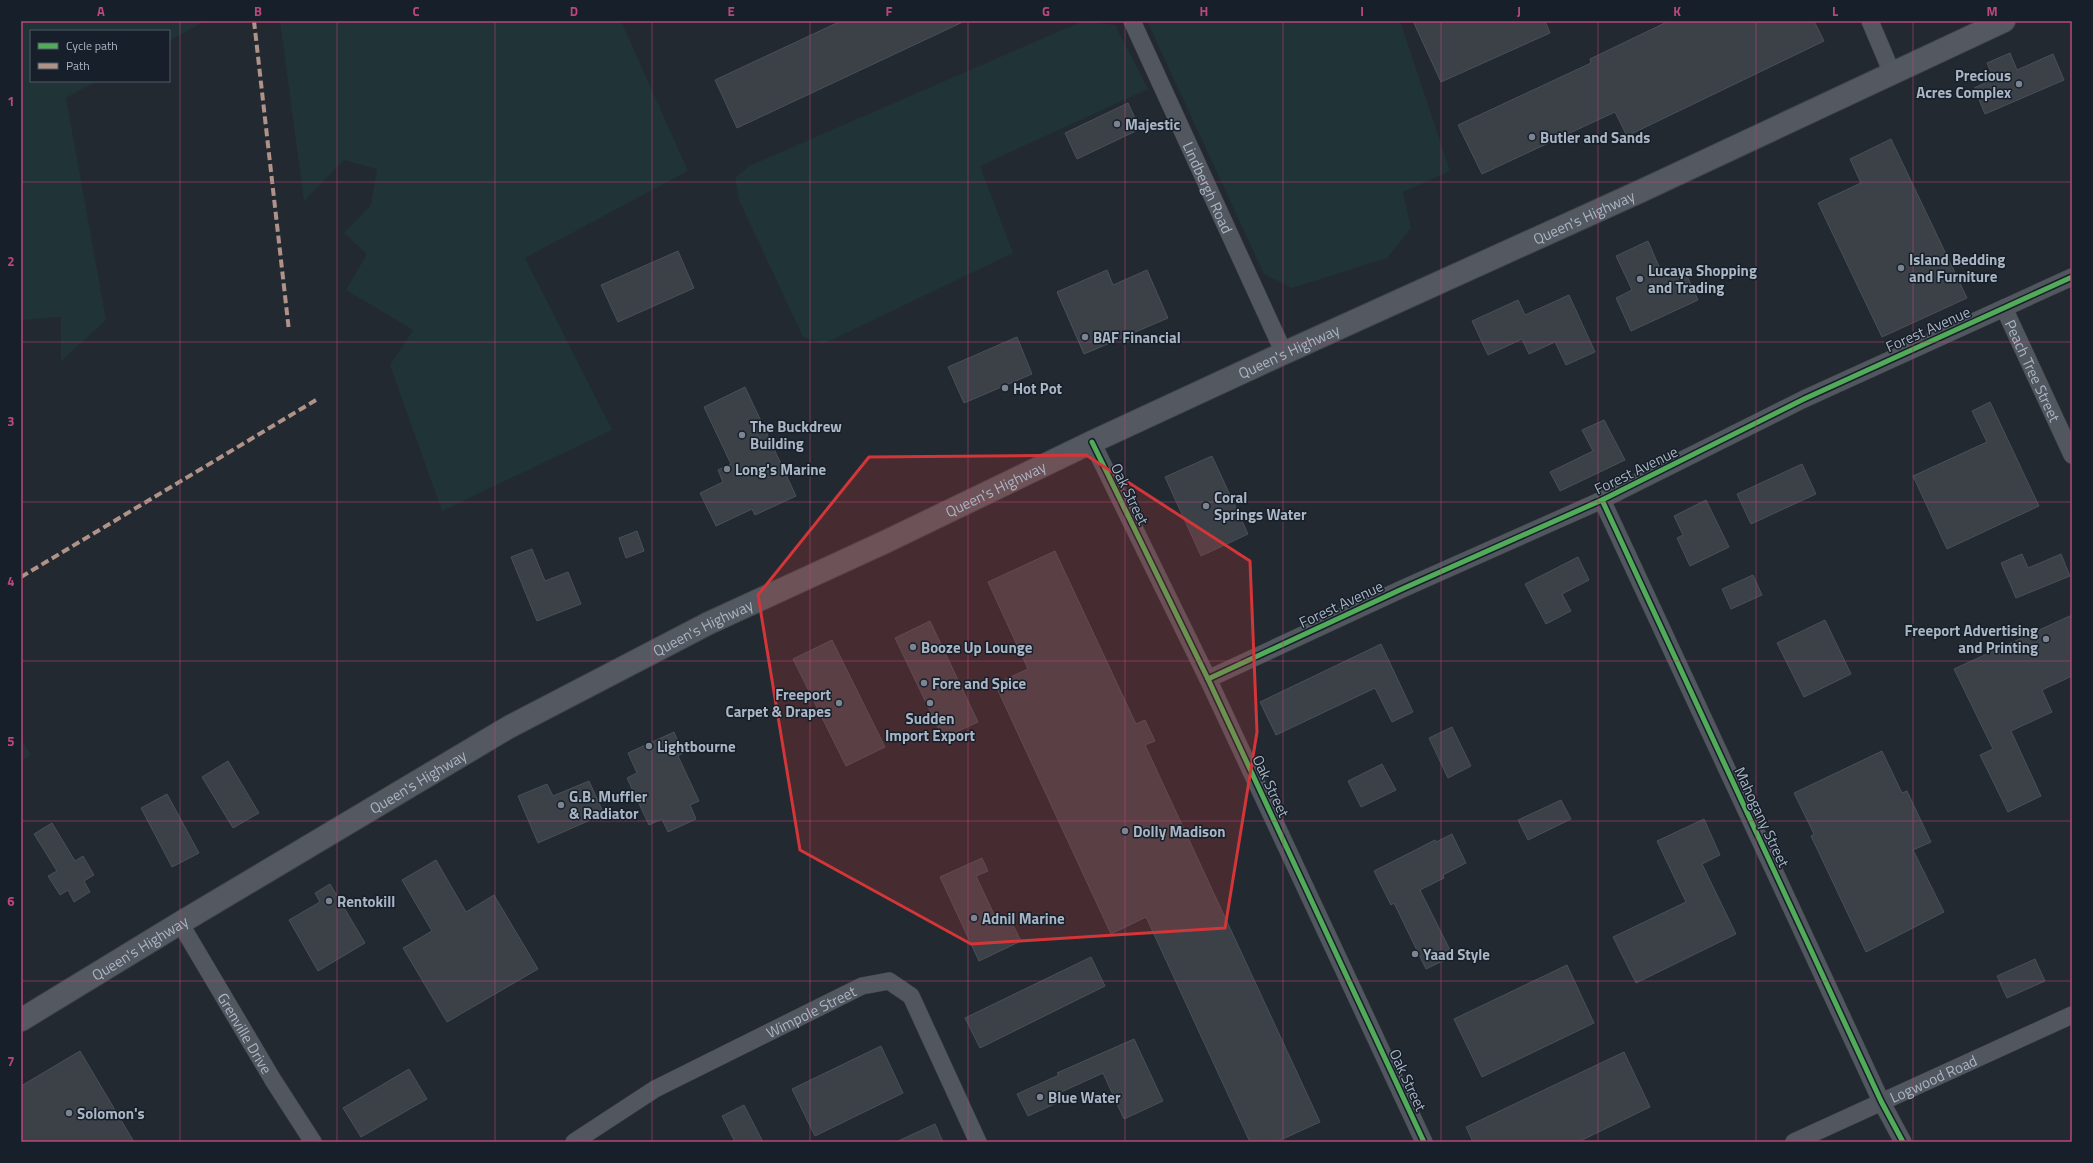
<svg xmlns="http://www.w3.org/2000/svg" width="2093" height="1163" font-family="'Titillium Web',sans-serif">
  <style>
    .green { fill: #203336 }
    .building { fill: #3c4148; stroke: #495058 }
    .lines { fill: none; stroke-linecap: round; stroke-linejoin: round }
    .minor-casing { stroke: #40454b; stroke-width: 18 }
    .primary-casing { stroke: #40454d; stroke-width: 24 }
    .minor { stroke: #52575f; stroke-width: 17 }
    .primary { stroke: #545961; stroke-width: 22 }
    .quiet { stroke: #af9288; stroke-width: 4; stroke-dasharray: 8 4; stroke-linecap: butt }
    .cycleway-casing { stroke: #161f2a; stroke-width: 8 }
    .cycleway { stroke: #51ab58; stroke-width: 5 }
    .marked { fill: #d23638; fill-opacity: 0.2; stroke: #d23638; stroke-width: 3; stroke-linejoin: round }
    .grid { fill: none; stroke: #bb477a; stroke-width: 1; stroke-opacity: 0.55 }
    .poi-dot { fill: #7b8490; stroke: #161f2a; stroke-width: 1.5 }
    .labels { text-anchor: middle; dominant-baseline: central; stroke-width: 3; stroke-linejoin: round; paint-order: stroke }
    .poi-label { font-size: 15px; font-weight: bold; fill: #aab5c4; stroke: #161f2a; text-anchor: start }
    .street-label { font-size: 15px; fill: #aab5c4; stroke: #161f2a }
    .neatline { fill: none; stroke: #bb477a; stroke-width: 1.5 }
    .grid-label { font-size: 13px; text-anchor: middle; font-weight: bold; fill: #bb477a }
  </style>
  <rect width="100%" height="100%" fill="#232930"/>
  <g class="green">
    <polygon points="21,21 205,21 169,41 169,31 31,31 31,81 97,81 66,98 106,320 61,361 61,317 21,320"/>
    <polygon points="280,21 621,21 688,171 525,258 612,430 442,511 390,365 413,330 346,290 367,254 344,233 371,205 377,169 344,160 304,201"/>
    <polygon points="1083,21 1115,25 1148,89 980,166 1013,253 823,344 803,337 739,200 735,178 749,166"/>
    <polygon points="1147,21 1400,21 1450,171 1403,192 1411,228 1387,258 1292,288 1264,274"/>
    <polygon points="21,739 31,755 21,762"/>
  </g>
  <g class="building">
    <polygon points="841,21 965,21 737,128 715,80"/>
    <polygon points="1413,21 1545,21 1550,33 1441,82"/>
    <polygon points="1669,21 1814,21 1824,41 1627,136 1615,112 1482,174 1458,125 1591,63 1590,59"/>
    <polygon points="2010,53 2017,70 2053,54 2064,80 1985,114 1974,88 1994,79 1987,63"/>
    <polygon points="1128,103 1140,129 1077,159 1065,133"/>
    <polygon points="1891,139 1967,298 1882,337 1818,203 1861,183 1850,159"/>
    <polygon points="1648,241 1663,276 1683,267 1698,300 1631,331 1616,298 1632,290 1616,256"/>
    <polygon points="678,251 694,288 618,322 601,285"/>
    <polygon points="1107,270 1113,285 1147,270 1168,318 1084,354 1057,292"/>
    <polygon points="1569,295 1595,352 1566,365 1555,342 1529,354 1522,339 1488,355 1472,321 1518,300 1525,315"/>
    <polygon points="1017,337 1032,374 964,403 948,367"/>
    <polygon points="745,387 796,496 755,515 752,509 716,526 700,493 723,482 718,470 731,464 704,407"/>
    <polygon points="1990,402 2039,506 1947,549 1913,476 1987,442 1972,411"/>
    <polygon points="1604,420 1625,460 1560,491 1550,472 1593,451 1582,430"/>
    <polygon points="1212,456 1248,534 1201,556 1165,477"/>
    <polygon points="1802,464 1816,494 1751,524 1737,494"/>
    <polygon points="1706,500 1729,547 1690,566 1677,538 1683,535 1674,516"/>
    <polygon points="637,531 644,551 626,558 619,538"/>
    <polygon points="532,549 545,581 568,572 581,604 537,621 511,557"/>
    <polygon points="1055,551 1136,724 1145,720 1155,741 1145,745 1320,1122 1276,1142 1250,1142 1146,917 1111,934 995,684 1028,669 988,582"/>
    <polygon points="2022,554 2028,568 2061,554 2070,576 2016,598 2001,563"/>
    <polygon points="1578,557 1589,580 1562,594 1571,611 1546,624 1525,584"/>
    <polygon points="1753,575 1762,595 1731,609 1722,589"/>
    <polygon points="2072,615 2072,676 2042,690 2052,712 2011,731 2041,796 2008,812 1980,755 1993,749 1954,669"/>
    <polygon points="1825,620 1851,674 1804,697 1777,643"/>
    <polygon points="930,621 978,722 943,738 895,638"/>
    <polygon points="832,640 885,747 846,766 793,659"/>
    <polygon points="1381,644 1413,712 1392,722 1375,688 1276,735 1260,702"/>
    <polygon points="1452,727 1471,766 1448,778 1429,738"/>
    <polygon points="674,732 683,753 678,756 699,801 690,805 696,819 668,832 662,819 649,825 627,778 637,773 628,753"/>
    <polygon points="1882,751 1902,793 1907,791 1931,842 1913,850 1944,912 1866,952 1811,836 1814,834 1794,793"/>
    <polygon points="228,761 259,813 233,828 202,777"/>
    <polygon points="1382,764 1396,790 1361,807 1348,781"/>
    <polygon points="589,781 604,814 538,843 518,796 547,784 553,796"/>
    <polygon points="167,794 199,853 172,867 141,808"/>
    <polygon points="1561,800 1571,819 1528,840 1518,820"/>
    <polygon points="1704,819 1720,855 1702,864 1736,934 1636,983 1613,937 1686,902 1657,841"/>
    <polygon points="52,823 75,861 83,856 94,875 84,881 90,892 74,902 68,890 60,895 48,876 57,871 34,834"/>
    <polygon points="1452,834 1466,863 1443,875 1444,878 1420,890 1453,956 1426,969 1394,903 1391,905 1374,871 1435,840 1436,842"/>
    <polygon points="982,858 988,871 976,876 1000,927 1011,921 1021,941 979,961 940,877"/>
    <polygon points="436,860 466,912 494,895 538,969 447,1022 403,948 432,931 402,880"/>
    <polygon points="330,884 365,943 318,971 289,920 320,902 315,893"/>
    <polygon points="1091,957 1105,986 980,1048 965,1018"/>
    <polygon points="2035,959 2045,981 2007,998 1997,976"/>
    <polygon points="1567,965 1594,1023 1482,1077 1454,1019"/>
    <polygon points="1134,1039 1163,1101 1124,1119 1103,1073 1059,1093 1063,1100 1028,1116 1017,1094 1059,1075 1057,1073"/>
    <polygon points="881,1046 903,1093 815,1136 792,1089"/>
    <polygon points="80,1051 134,1142 21,1142 21,1086"/>
    <polygon points="1624,1052 1650,1107 1578,1142 1473,1142 1466,1127"/>
    <polygon points="409,1069 427,1099 361,1137 343,1108"/>
    <polygon points="744,1105 763,1142 735,1142 722,1116"/>
    <polygon points="935,1124 943,1142 896,1142"/>
  </g>
  <g class="lines">
    <g class="minor-casing">
      <g id="minor">
        <path id="s1" d="M 1132,21 L 1284,353"/>
        <polyline points="1870,21 1892,73"/>
        <path id="s2" d="M 2004,308 L 2072,455"/>
        <polyline points="1092,442 1208,679 1424,1142"/>
        <polyline points="1602,500 1881,1101 1903,1142"/>
        <polyline points="1208,679 1402,589 1602,500 1804,399 2072,277"/>
        <path id="s3" d="M 180,923 L 273,1080 L 313,1142"/>
        <path id="s4" d="M 574,1142 L 655,1089 L 862,986 L 889,981 L 911,996 L 978,1142"/>
        <path id="s5" d="M 1794,1142 L 2072,1015"/>
      </g>
    </g>
    <g class="primary-casing">
      <g id="primary">
        <path id="s6" d="M 21,1020 L 180,923 L 509,727 L 709,623 L 885,542 L 1092,442 L 1284,353 L 1641,191 L 2004,21"/>
      </g>
    </g>
    <use href="#minor" class="minor"/>
    <use href="#primary" class="primary"/>
    <g class="quiet">
      <polyline points="254,21 289,331"/>
      <polyline points="21,577 316,400"/>
    </g>
    <g class="cycleway-casing">
      <g id="cycleway">
        <polyline points="1092,442 1208,679 1424,1142"/>
        <polyline points="1602,500 1881,1101 1903,1142"/>
        <polyline points="1208,679 1402,589 1602,500 1804,399 2072,277"/>
      </g>
    </g>
    <use href="#cycleway" class="cycleway"/>
  </g>
  <path class="marked" d="M 1086,455 L 1250,561 L 1257,732 L 1225,928 L 971,944 L 800,850 L 758,595 L 869,457 Z"/>
  <path class="grid" d="M 180,21 L 180,1142M 337,21 L 337,1142M 495,21 L 495,1142M 652,21 L 652,1142M 810,21 L 810,1142M 968,21 L 968,1142M 1125,21 L 1125,1142M 1283,21 L 1283,1142M 1441,21 L 1441,1142M 1598,21 L 1598,1142M 1756,21 L 1756,1142M 1913,21 L 1913,1142M 21,182 L 2072,182M 21,342 L 2072,342M 21,502 L 2072,502M 21,661 L 2072,661M 21,821 L 2072,821M 21,981 L 2072,981"/>
  <g class="poi-dot">
    <circle cx="2019" cy="84" r="4"/>
    <circle cx="1117" cy="124" r="4"/>
    <circle cx="1532" cy="137" r="4"/>
    <circle cx="1901" cy="268" r="4"/>
    <circle cx="1640" cy="279" r="4"/>
    <circle cx="1085" cy="337" r="4"/>
    <circle cx="1005" cy="388" r="4"/>
    <circle cx="742" cy="435" r="4"/>
    <circle cx="727" cy="469" r="4"/>
    <circle cx="1206" cy="506" r="4"/>
    <circle cx="2046" cy="639" r="4"/>
    <circle cx="913" cy="647" r="4"/>
    <circle cx="924" cy="683" r="4"/>
    <circle cx="839" cy="703" r="4"/>
    <circle cx="930" cy="703" r="4"/>
    <circle cx="649" cy="746" r="4"/>
    <circle cx="561" cy="805" r="4"/>
    <circle cx="1125" cy="831" r="4"/>
    <circle cx="329" cy="901" r="4"/>
    <circle cx="974" cy="918" r="4"/>
    <circle cx="1415" cy="954" r="4"/>
    <circle cx="1040" cy="1097" r="4"/>
    <circle cx="69" cy="1113" r="4"/>
  </g>
  <g class="labels">
    <g class="poi-label">
      <text x="2011" y="75" text-anchor="end">Precious<tspan x="2011" dy="17">Acres Complex</tspan></text>
      <text x="1125" y="124">Majestic</text>
      <text x="1540" y="137">Butler and Sands</text>
      <text x="1909" y="259">Island Bedding<tspan x="1909" dy="17">and Furniture</tspan></text>
      <text x="1648" y="270">Lucaya Shopping<tspan x="1648" dy="17">and Trading</tspan></text>
      <text x="1093" y="337">BAF Financial</text>
      <text x="1013" y="388">Hot Pot</text>
      <text x="750" y="426">The Buckdrew<tspan x="750" dy="17">Building</tspan></text>
      <text x="735" y="469">Long's Marine</text>
      <text x="1214" y="497">Coral<tspan x="1214" dy="17">Springs Water</tspan></text>
      <text x="2038" y="630" text-anchor="end">Freeport Advertising<tspan x="2038" dy="17">and Printing</tspan></text>
      <text x="921" y="647">Booze Up Lounge</text>
      <text x="932" y="683">Fore and Spice</text>
      <text x="831" y="694" text-anchor="end">Freeport<tspan x="831" dy="17">Carpet &amp; Drapes</tspan></text>
      <text x="930" y="718" text-anchor="middle">Sudden<tspan x="930" dy="17">Import Export</tspan></text>
      <text x="657" y="746">Lightbourne</text>
      <text x="569" y="796">G.B. Muffler<tspan x="569" dy="17">&amp; Radiator</tspan></text>
      <text x="1133" y="831">Dolly Madison</text>
      <text x="337" y="901">Rentokill</text>
      <text x="982" y="918">Adnil Marine</text>
      <text x="1423" y="954">Yaad Style</text>
      <text x="1048" y="1097">Blue Water</text>
      <text x="77" y="1113">Solomon's</text>
    </g>
    <g class="street-label">
      <text stroke="none"><textPath href="#s1" startOffset="183">Lindbergh Road</textPath></text>
      <text stroke="none"><textPath href="#s6" startOffset="1759">Queen's Highway</textPath></text>
      <text transform="translate(1928 329) rotate(-24)">Forest Avenue</text>
      <text stroke="none"><textPath href="#s6" startOffset="1435">Queen's Highway</textPath></text>
      <text stroke="none"><textPath href="#s2" startOffset="69">Peach Tree Street</textPath></text>
      <text transform="translate(1636 470) rotate(-26)">Forest Avenue</text>
      <text stroke="none"><textPath href="#s6" startOffset="1111">Queen's Highway</textPath></text>
      <text transform="translate(1130 494) rotate(64)">Oak Street</text>
      <text transform="translate(1341 604) rotate(-25)">Forest Avenue</text>
      <text stroke="none"><textPath href="#s6" startOffset="787">Queen's Highway</textPath></text>
      <text stroke="none"><textPath href="#s6" startOffset="463">Queen's Highway</textPath></text>
      <text transform="translate(1271 786) rotate(65)">Oak Street</text>
      <text transform="translate(1762 817) rotate(65)">Mahogany Street</text>
      <text stroke="none"><textPath href="#s6" startOffset="139">Queen's Highway</textPath></text>
      <text stroke="none"><textPath href="#s4" startOffset="271">Wimpole Street</textPath></text>
      <text stroke="none"><textPath href="#s3" startOffset="128">Grenville Drive</textPath></text>
      <text stroke="none"><textPath href="#s5" startOffset="153">Logwood Road</textPath></text>
      <text transform="translate(1408 1080) rotate(65)">Oak Street</text>
    </g>
  </g>
  <rect width="2093" height="1163" fill="none" stroke="#161f2a" stroke-width="44"/>
  <rect x="30" y="30" width="140" height="52" fill="#161f2a" stroke="#515b68"/>
  <rect x="38" y="43" width="20" height="6" fill="#51ab58" stroke="#515b68"/>
  <text x="66" y="50" font-size="12" fill="#aab5c4">Cycle path</text>
  <rect x="38" y="63" width="20" height="6" fill="#af9288" stroke="#515b68"/>
  <text x="66" y="70" font-size="12" fill="#aab5c4">Path</text>
  <rect x="22" y="22" width="2049" height="1119" class="neatline"/>
  <g class="grid-label">
    <text x="101" y="16">A</text>
    <text x="258" y="16">B</text>
    <text x="416" y="16">C</text>
    <text x="574" y="16">D</text>
    <text x="731" y="16">E</text>
    <text x="889" y="16">F</text>
    <text x="1046" y="16">G</text>
    <text x="1204" y="16">H</text>
    <text x="1362" y="16">I</text>
    <text x="1519" y="16">J</text>
    <text x="1677" y="16">K</text>
    <text x="1835" y="16">L</text>
    <text x="1992" y="16">M</text>
    <text x="11" y="106">1</text>
    <text x="11" y="266">2</text>
    <text x="11" y="426">3</text>
    <text x="11" y="586">4</text>
    <text x="11" y="746">5</text>
    <text x="11" y="906">6</text>
    <text x="11" y="1066">7</text>
  </g>
</svg>
